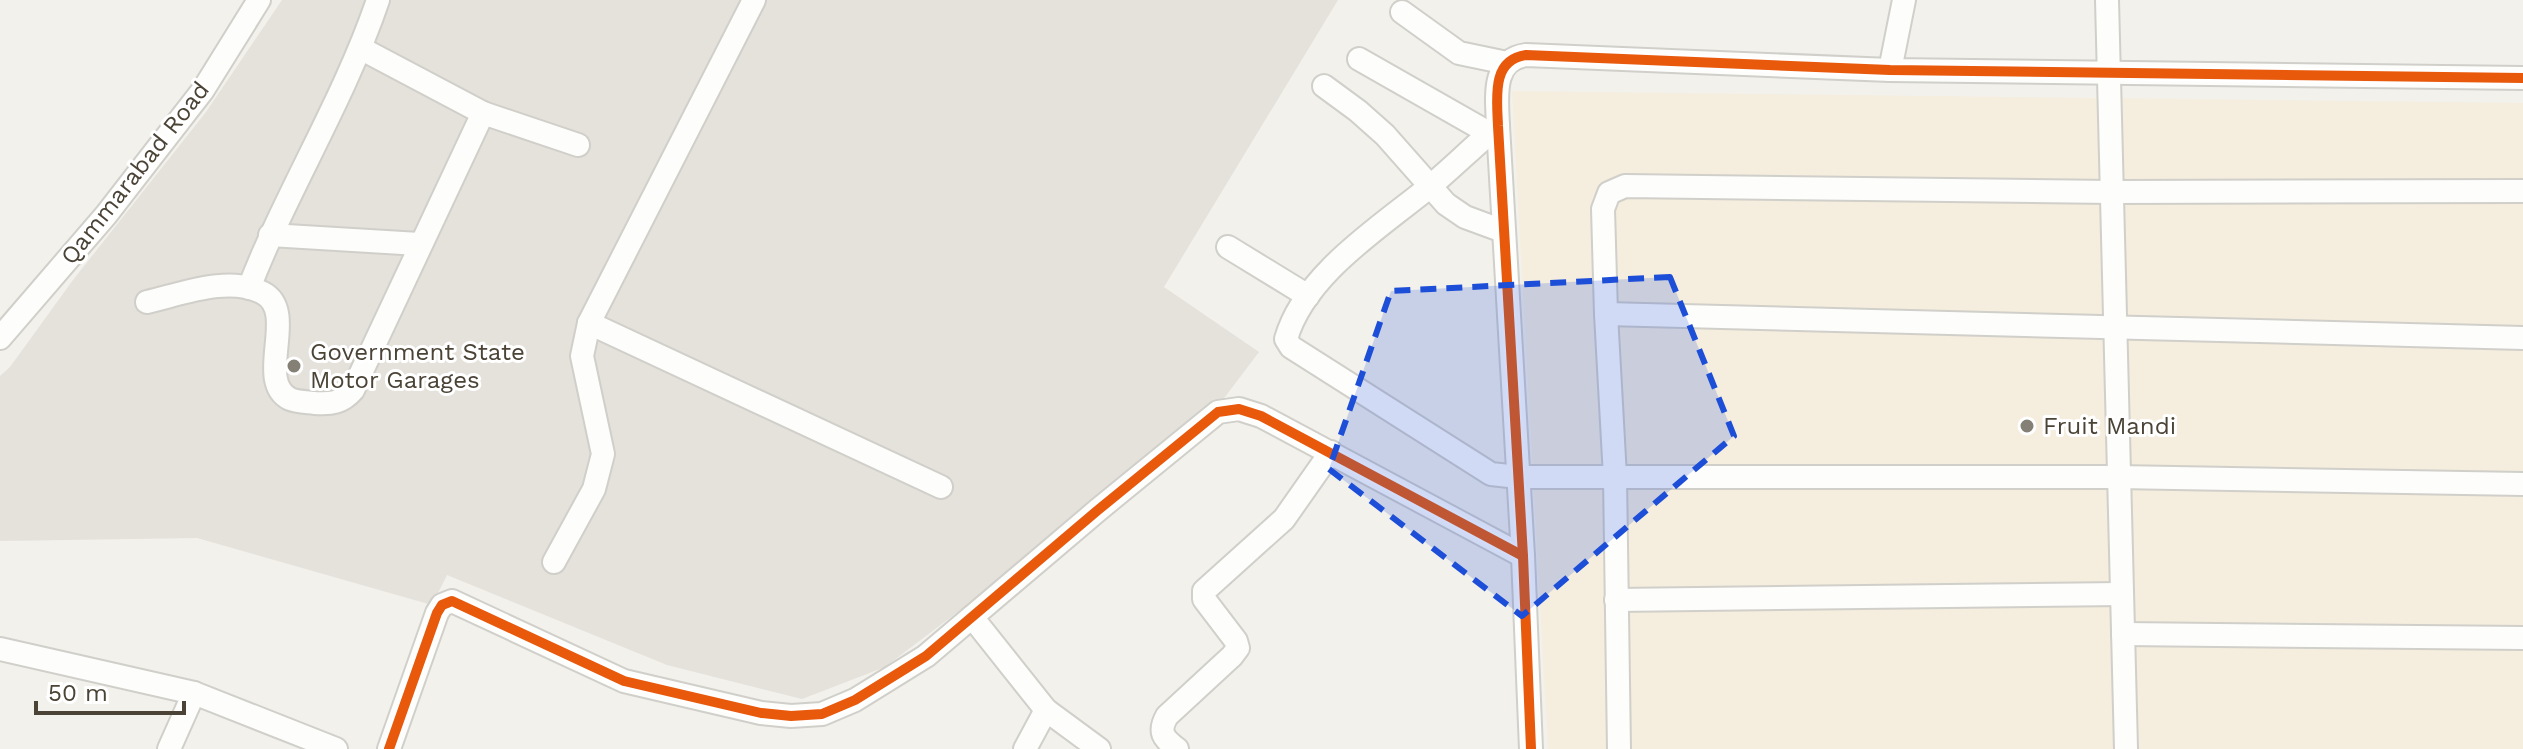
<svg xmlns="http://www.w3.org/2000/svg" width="2523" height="749" font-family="'Work Sans',sans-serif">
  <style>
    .commercial { fill: #f5edde }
    .industrial { fill: #e5e1db }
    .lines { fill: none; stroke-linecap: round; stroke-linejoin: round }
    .minor-casing { stroke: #d0cfc9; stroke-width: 26 }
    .minor { stroke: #fdfdfc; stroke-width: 22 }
    .cycleway-casing { stroke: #fff; stroke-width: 15 }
    .cycleway { stroke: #e8590c; stroke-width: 10 }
    .marked { fill: #1d4ed8; fill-opacity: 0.2; stroke: #1d4ed8; stroke-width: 6; stroke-dasharray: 16 10; stroke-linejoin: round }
    .poi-dot { fill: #858076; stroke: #fff; stroke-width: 3 }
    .labels { text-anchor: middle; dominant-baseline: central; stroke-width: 6; stroke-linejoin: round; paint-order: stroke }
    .street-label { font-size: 24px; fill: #4a4336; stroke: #fff }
    .poi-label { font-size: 24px; fill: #4a4336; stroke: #fff; text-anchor: start }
  </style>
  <rect width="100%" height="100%" fill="#f2f1ec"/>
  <polygon class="commercial" points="1512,91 2523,103 2523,749 1548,749"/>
  <polygon class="industrial" points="282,0 1338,0 1164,287 1259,352 1203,426 885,667 802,699 667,665 447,575 432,605 197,538 0,541 0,376 10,367 73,280 206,112"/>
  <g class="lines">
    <g class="minor-casing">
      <g id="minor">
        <polyline points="2107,0 2126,749"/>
        <polyline points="1402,12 1459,53 1507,63"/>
        <polyline points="362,49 483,113 578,145"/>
        <polyline points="1359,59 1489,133"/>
        <polyline points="1890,70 1904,0"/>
        <polyline points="1324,86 1358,111 1385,135 1446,204 1465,217 1503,231"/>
        <path d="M 1498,126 C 1474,146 1452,168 1428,188 C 1379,228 1304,275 1286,339 L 1291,347 L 1491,474 L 1518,477 L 2118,477 L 2523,484"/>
        <polyline points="270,235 419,244"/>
        <polyline points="1228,247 1308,296"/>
        <path d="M 249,288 C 287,190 344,100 378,0"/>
        <path d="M 147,302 C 182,294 229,275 263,293 C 299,312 254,381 290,399 C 297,402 307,402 315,403 C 331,404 342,403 353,390 L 483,113"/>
        <polyline points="1606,314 2523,338"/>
        <polyline points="589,323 941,487"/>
        <polyline points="0,338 106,215 203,90 259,0"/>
        <polyline points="554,562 594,489 603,454 582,356 589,323 754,0"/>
        <polyline points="1616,600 2122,594"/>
        <polyline points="972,617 1046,710 1099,749"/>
        <polyline points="2123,634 2523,638"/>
        <polyline points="0,649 194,693 169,749"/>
        <polyline points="194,693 336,749"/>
        <polyline points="389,749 437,613 442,605 452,601 624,681 761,713 791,716 822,714 855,700 926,656 1098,510 1218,412 1239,409 1261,416 1523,556"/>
        <polyline points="1025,749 1046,710"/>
        <path d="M 1177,749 C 1163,738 1158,732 1167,716 L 1232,656 L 1238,648 L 1236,641 L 1204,599 L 1204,591 L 1284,519 L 1331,452"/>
        <path d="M 1531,749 L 1523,556 L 1498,126 C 1497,98 1491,60 1526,55 L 1890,70 L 2523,78"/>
        <polyline points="1619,749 1615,477 1606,314 1603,209 1609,193 1625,186 2111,192 2523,191"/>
      </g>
    </g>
    <use href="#minor" class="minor"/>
    <g class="cycleway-casing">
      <g id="cycleway">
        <polyline points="389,749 437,613 442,605 452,601 624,681 761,713 791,716 822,714 855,700 926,656 1098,510 1218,412 1239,409 1261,416 1523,556"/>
        <path d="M 1531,749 L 1523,556 L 1498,126 C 1497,98 1491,60 1526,55 L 1890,70 L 2523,78"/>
      </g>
    </g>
    <use href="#cycleway" class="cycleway"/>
  </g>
  <path class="marked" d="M 1670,277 L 1734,436 L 1522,616 L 1329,469 L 1391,291 Z"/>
  <g class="poi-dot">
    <circle cx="294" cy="366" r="8"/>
    <circle cx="2027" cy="426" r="8"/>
  </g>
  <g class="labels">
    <g class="street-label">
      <text transform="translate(135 173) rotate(-52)">Qammarabad Road</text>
    </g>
    <g class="poi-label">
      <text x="310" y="352">Government State<tspan x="310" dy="28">Motor Garages</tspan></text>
      <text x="2043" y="426">Fruit Mandi</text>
    </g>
  </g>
  <path d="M36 701v12h148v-12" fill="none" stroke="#4a4336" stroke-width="4"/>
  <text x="48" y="701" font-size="24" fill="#4a4336" stroke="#ffffff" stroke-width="6" paint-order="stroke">50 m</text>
</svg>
